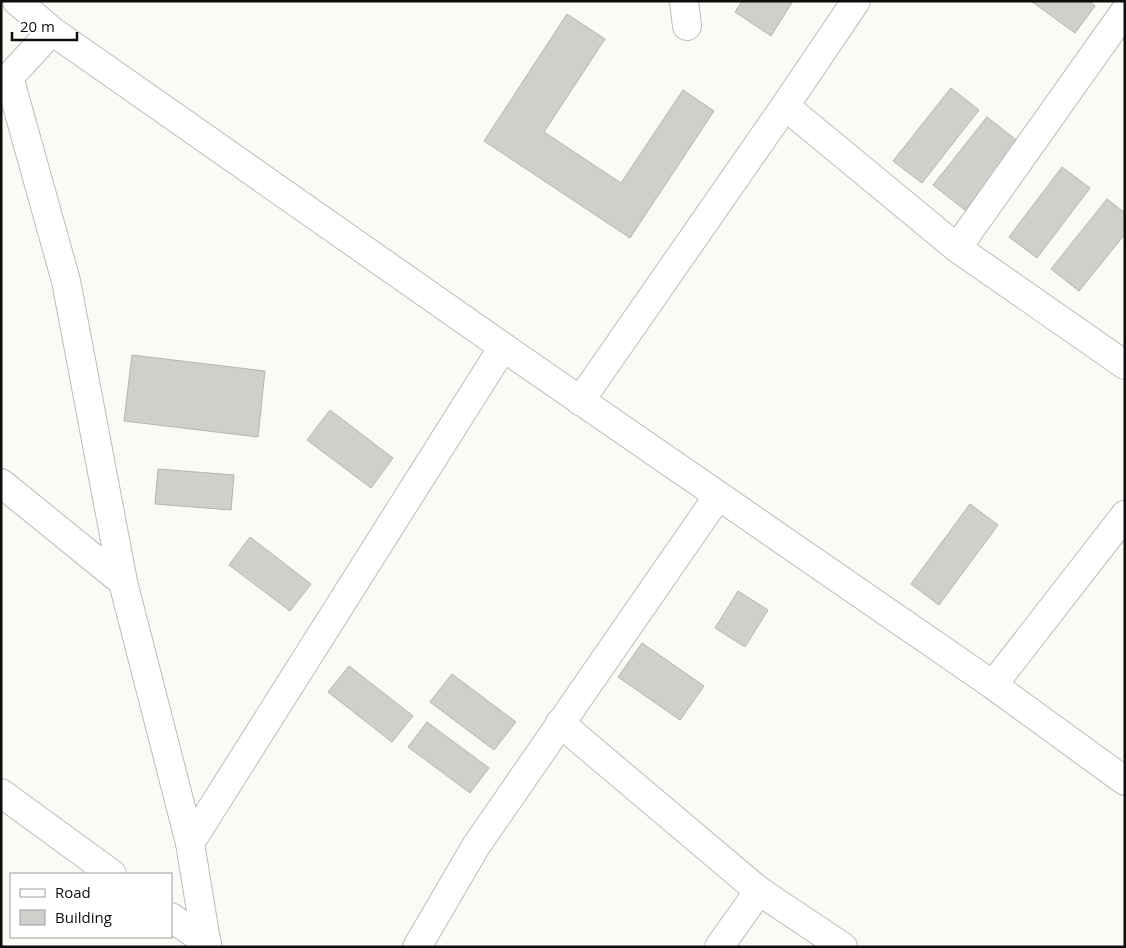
<svg xmlns="http://www.w3.org/2000/svg" width="1126" height="948" font-family="'Open Sans',sans-serif">
  <style>
    .building { fill: #d1cfcc; stroke: #b6b4b1 }
    .lines { fill: none; stroke-linecap: round; stroke-linejoin: round }
    .minor-casing { stroke: #bdbcb9; stroke-width: 30 }
    .minor { stroke: #fff; stroke-width: 28 }
  </style>
  <rect width="100%" height="100%" fill="#fbfaf6"/>
  <g class="building">
    <polygon points="742,1 793,1 771,36 735,12"/>
    <polygon points="1031,1 1089,1 1095,6 1075,33"/>
    <polygon points="567,14 605,39 544,132 621,183 683,90 714,111 630,238 484,141"/>
    <polygon points="951,88 979,110 922,183 893,161"/>
    <polygon points="987,117 1019,142 965,210 933,185"/>
    <polygon points="1062,167 1090,188 1037,258 1009,237"/>
    <polygon points="1107,199 1125,213 1125,234 1079,291 1051,269"/>
    <polygon points="132,355 265,371 258,437 124,421"/>
    <polygon points="330,410 393,458 371,488 307,440"/>
    <polygon points="158,469 234,475 231,510 155,504"/>
    <polygon points="970,504 998,525 939,605 911,584"/>
    <polygon points="250,537 311,584 290,611 229,565"/>
    <polygon points="738,591 768,610 745,647 715,628"/>
    <polygon points="642,643 704,686 680,720 618,677"/>
    <polygon points="349,666 413,716 392,742 328,692"/>
    <polygon points="452,674 516,722 494,750 430,702"/>
    <polygon points="427,722 489,768 470,793 408,747"/>
  </g>
  <g class="lines">
    <g class="minor-casing">
      <g id="minor">
        <polyline points="17,1 52,31 503,347 993,685 1125,781"/>
        <polyline points="684,1 687,26"/>
        <polyline points="9,77 66,281 123,582 190,843 207,947"/>
        <polyline points="1,86 52,31"/>
        <polyline points="785,106 957,248 1125,365"/>
        <polyline points="957,248 1125,11"/>
        <polyline points="580,401 785,106 856,1"/>
        <polyline points="1,483 123,582"/>
        <polyline points="993,685 1125,515"/>
        <polyline points="560,723 759,891 843,947"/>
        <polyline points="1,793 112,874"/>
        <polyline points="190,843 503,347"/>
        <polyline points="171,917 207,943"/>
        <polyline points="417,947 476,846 718,496"/>
        <polyline points="719,947 759,891"/>
      </g>
    </g>
    <use href="#minor" class="minor"/>
  </g>
  <rect width="1126" height="948" fill="none" stroke="#0d0d0c" stroke-width="5"/>
  <rect x="10" y="873" width="162" height="65" fill="#ffffff" stroke="#9e9e9e"/>
  <rect x="20" y="889" width="25" height="8" fill="#ffffff" stroke="#9e9e9e"/>
  <text x="55" y="898" font-size="15" fill="#0d0d0c">Road</text>
  <rect x="20" y="910" width="25" height="15" fill="#d1cfcc" stroke="#9e9e9e"/>
  <text x="55" y="923" font-size="15" fill="#0d0d0c">Building</text>
  <path d="M12 32v8h65v-8" fill="none" stroke="#0d0d0c" stroke-width="2.5"/>
  <text x="20" y="32" font-size="15" fill="#0d0d0c" stroke="#ffffff" stroke-width="4" paint-order="stroke">20 m</text>
</svg>
